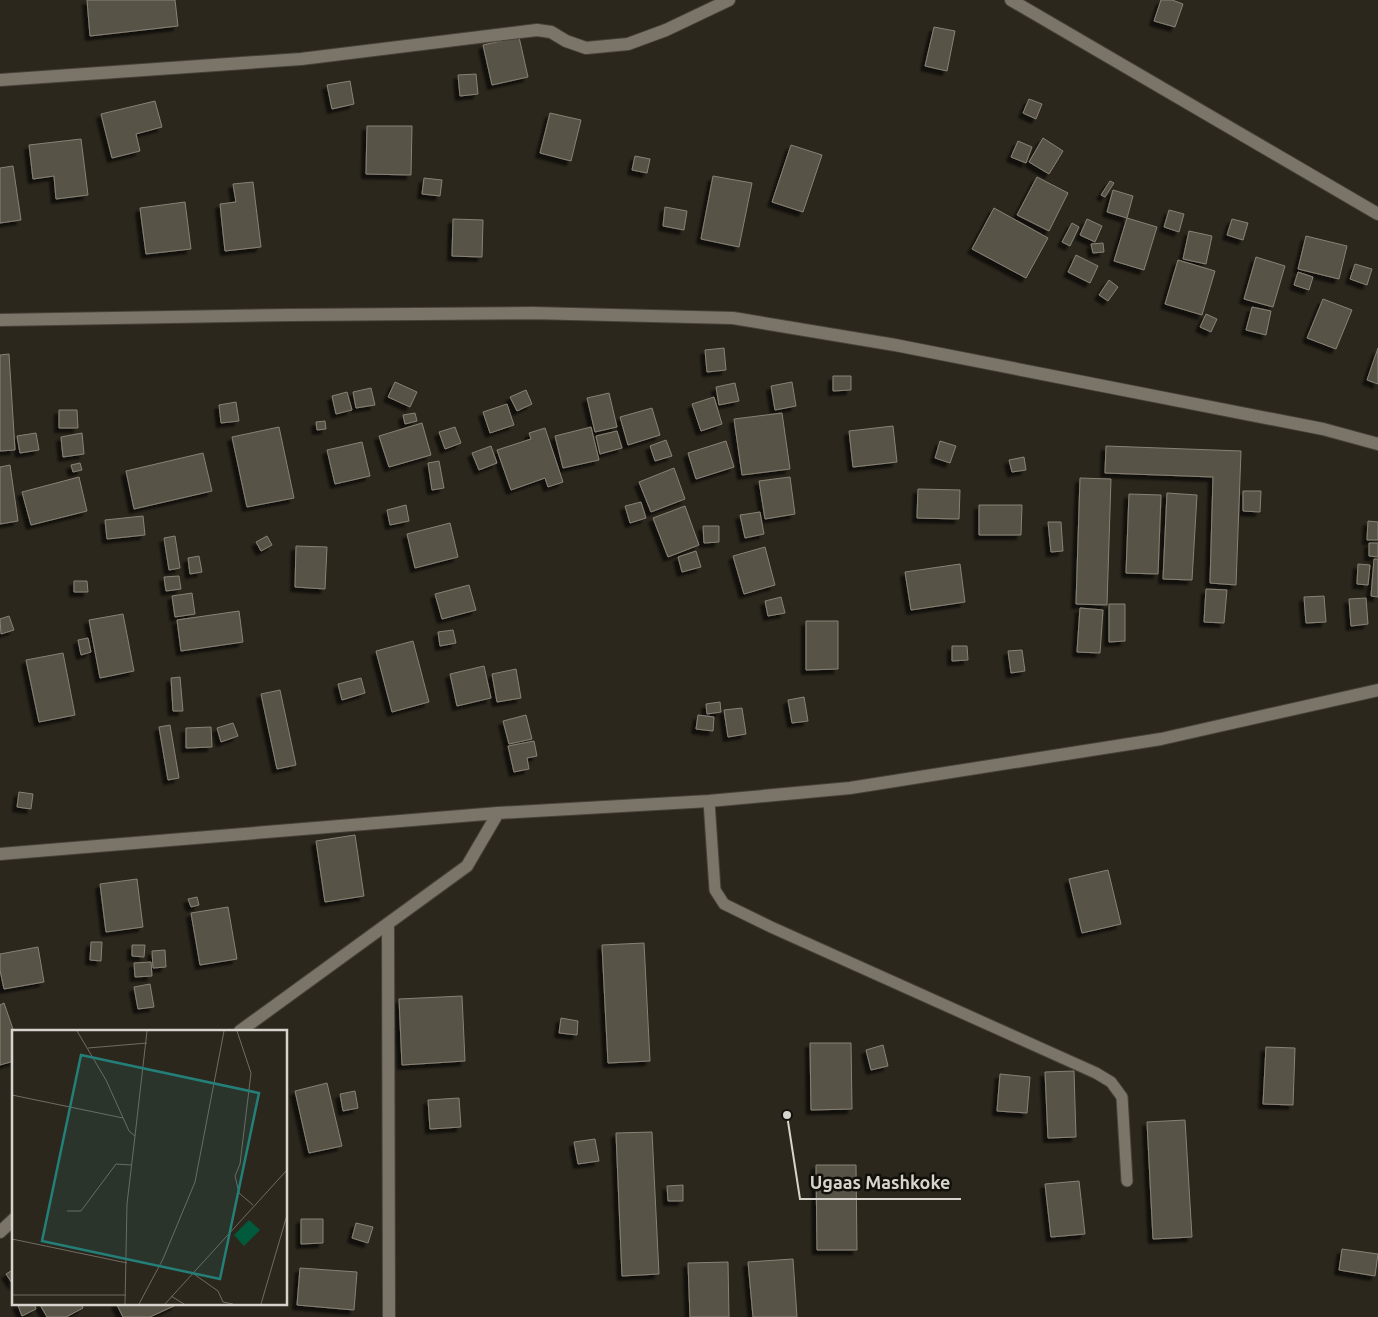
<svg xmlns="http://www.w3.org/2000/svg" width="1378" height="1317" font-family="Ubuntu,sans-serif">
  <style>
    .building { fill: #585247; stroke: #888276; filter: url(#shadow) }
    .lines { fill: none; stroke-linecap: round; stroke-linejoin: round }
    .lane-casing { stroke: #47423a; stroke-width: 13 }
    .street-casing { stroke: #47423a; stroke-width: 14 }
    .secondary-casing { stroke: #47423a; stroke-width: 14 }
    .lane { stroke: #7b7569; stroke-width: 11 }
    .street { stroke: #7b7569; stroke-width: 12 }
    .secondary { stroke: #7b7569; stroke-width: 12 }
    .inset-road { fill: none; stroke: #706c63; stroke-width: 1 }
    .view { fill: #237f78; fill-opacity: 0.15; stroke: #237f78; stroke-width: 2.5 }
    .inset-edge { fill: none; stroke: #d7d4cd; stroke-width: 2.5 }
    .leader { fill: none; stroke: #d7d4cd; stroke-width: 2 }
    .callout-dot { fill: #d7d4cd; stroke: #12100b; stroke-width: 2 }
    .callout-label { font-size: 18px; text-anchor: middle; font-weight: bold; fill: #d7d4cd; stroke: #12100b; stroke-width: 5; stroke-linejoin: round; paint-order: stroke }
  </style>
  <defs>
    <filter id="shadow"><feDropShadow dx="-4.5" dy="4.5" stdDeviation="1" flood-color="#0009"/></filter>
  </defs>
  <rect width="100%" height="100%" fill="#2c271d"/>
  <g class="building">
    <polygon points="87,0 175,0 178,26 90,36"/>
    <polygon points="1161,0 1172,0 1183,4 1175,27 1154,21"/>
    <polygon points="934,27 955,31 947,71 925,66"/>
    <polygon points="519,37 528,77 492,85 483,45"/>
    <polygon points="476,74 478,94 460,96 458,75"/>
    <polygon points="350,81 354,104 332,109 327,85"/>
    <polygon points="1029,99 1042,104 1036,119 1023,113"/>
    <polygon points="155,101 162,127 136,134 140,151 112,158 101,114"/>
    <polygon points="550,113 581,120 571,161 540,153"/>
    <polygon points="367,126 412,126 411,175 366,174"/>
    <polygon points="1043,138 1063,151 1049,174 1029,162"/>
    <polygon points="81,139 88,195 56,199 54,176 33,179 29,145"/>
    <polygon points="1018,141 1032,147 1026,163 1011,157"/>
    <polygon points="791,145 822,155 803,212 772,202"/>
    <polygon points="635,156 650,159 647,173 632,170"/>
    <polygon points="13,166 21,220 0,223 0,168"/>
    <polygon points="713,176 752,183 739,247 701,239"/>
    <polygon points="1037,177 1068,193 1049,231 1017,215"/>
    <polygon points="424,178 442,180 440,196 422,194"/>
    <polygon points="1110,181 1114,183 1105,197 1101,195"/>
    <polygon points="253,182 261,247 225,251 220,204 236,202 233,184"/>
    <polygon points="1113,190 1133,196 1127,218 1107,212"/>
    <polygon points="185,202 191,249 146,254 140,208"/>
    <polygon points="665,207 687,211 684,230 663,226"/>
    <polygon points="994,208 1048,238 1026,278 972,249"/>
    <polygon points="1169,210 1184,214 1179,232 1164,227"/>
    <polygon points="1127,218 1157,227 1144,270 1114,261"/>
    <polygon points="453,219 483,220 482,257 452,256"/>
    <polygon points="1087,219 1102,226 1095,242 1080,235"/>
    <polygon points="1232,219 1248,223 1243,240 1227,235"/>
    <polygon points="1072,223 1079,227 1070,246 1062,242"/>
    <polygon points="1189,231 1212,236 1206,264 1183,259"/>
    <polygon points="1306,236 1347,246 1339,279 1298,269"/>
    <polygon points="1103,243 1104,252 1093,253 1091,244"/>
    <polygon points="1076,255 1098,266 1090,283 1068,272"/>
    <polygon points="1256,257 1285,266 1273,307 1244,299"/>
    <polygon points="1178,260 1215,271 1202,315 1165,304"/>
    <polygon points="1355,264 1372,269 1367,285 1350,279"/>
    <polygon points="1298,272 1313,277 1309,290 1294,285"/>
    <polygon points="1109,280 1118,287 1108,301 1099,295"/>
    <polygon points="1323,299 1352,310 1336,349 1307,338"/>
    <polygon points="1252,307 1271,311 1266,335 1246,330"/>
    <polygon points="1206,314 1217,319 1211,332 1200,327"/>
    <polygon points="724,348 726,370 707,372 705,350"/>
    <polygon points="1378,348 1378,384 1367,380"/>
    <polygon points="9,354 15,450 0,451 0,355"/>
    <polygon points="833,376 851,376 851,390 833,391"/>
    <polygon points="395,382 417,392 410,407 388,397"/>
    <polygon points="792,382 796,406 775,410 771,386"/>
    <polygon points="735,383 739,401 719,405 716,387"/>
    <polygon points="371,388 375,405 356,408 353,392"/>
    <polygon points="526,390 532,404 517,411 510,397"/>
    <polygon points="347,392 352,410 336,414 332,396"/>
    <polygon points="609,393 617,427 595,432 587,398"/>
    <polygon points="714,397 722,424 701,431 692,404"/>
    <polygon points="236,402 239,421 221,423 219,405"/>
    <polygon points="507,404 514,425 490,433 483,412"/>
    <polygon points="652,408 660,435 628,445 620,417"/>
    <polygon points="59,410 77,410 78,428 59,428"/>
    <polygon points="415,413 417,421 405,424 403,415"/>
    <polygon points="782,413 790,469 742,475 734,419"/>
    <polygon points="325,421 326,429 317,430 316,422"/>
    <polygon points="422,423 431,455 389,467 379,436"/>
    <polygon points="893,426 897,462 853,467 849,431"/>
    <polygon points="279,427 294,498 247,507 232,437"/>
    <polygon points="455,427 461,443 445,449 439,432"/>
    <polygon points="591,427 599,460 563,468 555,436"/>
    <polygon points="545,428 563,482 548,487 545,478 511,490 497,450 531,439 529,433"/>
    <polygon points="617,431 622,448 600,454 596,436"/>
    <polygon points="36,433 39,450 20,453 17,436"/>
    <polygon points="82,433 84,454 63,457 61,437"/>
    <polygon points="666,440 672,456 655,461 650,446"/>
    <polygon points="726,441 734,467 696,479 688,453"/>
    <polygon points="940,441 956,446 950,463 935,458"/>
    <polygon points="362,442 370,476 335,484 327,450"/>
    <polygon points="491,446 497,463 479,470 472,453"/>
    <polygon points="1106,446 1241,451 1236,585 1210,583 1213,477 1105,473"/>
    <polygon points="203,453 212,491 134,509 126,471"/>
    <polygon points="1024,457 1026,470 1012,472 1009,460"/>
    <polygon points="439,461 444,488 432,490 428,463"/>
    <polygon points="80,463 82,470 73,472 71,465"/>
    <polygon points="10,465 18,521 0,524 0,467"/>
    <polygon points="674,468 685,499 651,512 639,482"/>
    <polygon points="79,477 87,511 31,525 22,492"/>
    <polygon points="790,477 795,514 765,519 759,481"/>
    <polygon points="1080,478 1111,479 1107,605 1076,604"/>
    <polygon points="918,489 960,490 959,519 917,518"/>
    <polygon points="1243,491 1261,491 1260,512 1243,511"/>
    <polygon points="1167,493 1197,495 1192,580 1163,579"/>
    <polygon points="1129,494 1161,495 1158,574 1126,573"/>
    <polygon points="641,502 646,518 630,523 625,506"/>
    <polygon points="406,505 409,521 390,525 387,510"/>
    <polygon points="979,505 1022,505 1021,535 979,535"/>
    <polygon points="685,506 699,545 668,557 653,518"/>
    <polygon points="760,512 764,534 745,538 740,515"/>
    <polygon points="143,516 145,535 107,539 105,520"/>
    <polygon points="1368,521 1378,522 1378,540 1367,540"/>
    <polygon points="1048,522 1061,522 1063,551 1051,552"/>
    <polygon points="450,523 458,557 415,568 407,534"/>
    <polygon points="703,526 719,526 719,542 704,543"/>
    <polygon points="175,536 180,568 169,570 164,538"/>
    <polygon points="267,536 272,545 261,551 256,542"/>
    <polygon points="1369,543 1378,543 1378,557 1369,556"/>
    <polygon points="296,546 327,547 325,589 295,587"/>
    <polygon points="765,547 775,585 744,594 733,556"/>
    <polygon points="696,551 701,567 682,572 678,557"/>
    <polygon points="199,556 202,572 190,574 188,558"/>
    <polygon points="1374,559 1378,559 1378,597 1371,596"/>
    <polygon points="960,564 965,602 911,610 905,572"/>
    <polygon points="1358,564 1370,565 1368,585 1357,584"/>
    <polygon points="179,576 181,589 166,591 164,577"/>
    <polygon points="74,581 87,581 88,592 74,592"/>
    <polygon points="469,585 476,610 442,619 435,594"/>
    <polygon points="1206,589 1227,590 1224,623 1204,622"/>
    <polygon points="192,593 195,614 175,617 172,596"/>
    <polygon points="1324,596 1326,622 1306,623 1304,597"/>
    <polygon points="781,597 785,613 768,616 765,601"/>
    <polygon points="1366,598 1368,624 1351,626 1349,599"/>
    <polygon points="1109,604 1125,604 1125,641 1109,642"/>
    <polygon points="1080,608 1103,610 1100,653 1077,652"/>
    <polygon points="239,611 243,642 181,651 177,620"/>
    <polygon points="123,614 134,671 100,678 89,620"/>
    <polygon points="9,616 14,630 1,634 0,619"/>
    <polygon points="806,621 838,621 838,669 806,670"/>
    <polygon points="453,630 456,643 440,646 438,632"/>
    <polygon points="88,638 91,652 81,655 78,640"/>
    <polygon points="413,641 429,702 392,712 376,651"/>
    <polygon points="952,646 967,646 968,660 952,661"/>
    <polygon points="1022,650 1025,671 1011,673 1008,651"/>
    <polygon points="63,653 75,715 39,722 26,660"/>
    <polygon points="484,666 491,698 457,706 450,674"/>
    <polygon points="516,669 521,698 497,702 492,674"/>
    <polygon points="180,677 183,711 173,711 171,678"/>
    <polygon points="361,678 365,693 342,700 338,684"/>
    <polygon points="280,690 296,765 277,769 261,694"/>
    <polygon points="804,697 808,721 792,723 788,700"/>
    <polygon points="720,702 721,712 707,714 706,704"/>
    <polygon points="742,708 746,734 728,737 724,710"/>
    <polygon points="526,715 532,739 509,744 503,721"/>
    <polygon points="698,715 714,717 713,731 696,729"/>
    <polygon points="233,723 238,736 221,742 217,728"/>
    <polygon points="170,725 179,778 168,780 159,727"/>
    <polygon points="211,727 212,747 186,748 186,728"/>
    <polygon points="534,741 537,756 527,758 529,769 514,772 508,746"/>
    <polygon points="19,792 33,794 31,809 17,807"/>
    <polygon points="355,835 364,896 325,902 316,841"/>
    <polygon points="1108,870 1121,924 1082,933 1069,879"/>
    <polygon points="137,879 143,927 106,932 100,884"/>
    <polygon points="197,897 199,905 191,907 188,899"/>
    <polygon points="228,907 237,959 200,965 191,913"/>
    <polygon points="91,942 102,942 101,961 90,960"/>
    <polygon points="644,943 650,1061 608,1063 602,945"/>
    <polygon points="132,945 145,945 144,957 132,956"/>
    <polygon points="38,947 44,982 4,989 0,970 0,954"/>
    <polygon points="165,950 166,967 153,968 152,951"/>
    <polygon points="151,962 152,976 135,977 134,963"/>
    <polygon points="150,984 154,1007 138,1009 134,987"/>
    <polygon points="462,996 465,1061 402,1065 399,999"/>
    <polygon points="4,1003 14,1032 14,1061 0,1065 0,1005"/>
    <polygon points="561,1018 578,1021 577,1035 559,1033"/>
    <polygon points="810,1043 851,1043 852,1109 811,1110"/>
    <polygon points="883,1045 888,1066 871,1070 866,1050"/>
    <polygon points="1266,1047 1295,1048 1293,1105 1263,1104"/>
    <polygon points="1074,1071 1076,1137 1048,1138 1045,1072"/>
    <polygon points="1000,1074 1030,1077 1027,1113 997,1111"/>
    <polygon points="327,1083 342,1146 309,1153 295,1091"/>
    <polygon points="355,1091 358,1108 343,1111 340,1094"/>
    <polygon points="459,1098 461,1127 430,1129 428,1100"/>
    <polygon points="1185,1120 1192,1237 1153,1239 1147,1122"/>
    <polygon points="652,1132 659,1274 622,1276 616,1133"/>
    <polygon points="595,1139 599,1161 578,1164 574,1142"/>
    <polygon points="816,1165 856,1165 857,1250 817,1250"/>
    <polygon points="1079,1181 1085,1234 1051,1237 1045,1184"/>
    <polygon points="683,1185 683,1201 668,1201 667,1186"/>
    <polygon points="301,1219 323,1219 323,1243 301,1244"/>
    <polygon points="356,1223 373,1227 368,1243 352,1238"/>
    <polygon points="1342,1249 1378,1254 1375,1276 1339,1270"/>
    <polygon points="793,1259 797,1317 753,1317 748,1262"/>
    <polygon points="728,1262 729,1317 690,1317 688,1263"/>
    <polygon points="300,1268 357,1272 354,1310 297,1305"/>
    <polygon points="14,1269 14,1286 6,1274"/>
    <polygon points="17,1303 34,1303 36,1309 22,1316"/>
    <polygon points="39,1303 81,1303 83,1308 66,1317 47,1317"/>
    <polygon points="116,1303 175,1303 176,1305 150,1317 123,1317"/>
  </g>
  <g class="lines">
    <g class="lane-casing">
      <polyline id="lane" points="709,801 715,890 724,904 771,927 1096,1073 1111,1082 1122,1097 1127,1181"/>
    </g>
    <g class="street-casing">
      <g id="street">
        <polyline points="1011,0 1378,214"/>
        <polyline points="0,80 301,59 537,30 551,32 566,41 586,48 628,44 666,30 729,0"/>
        <polyline points="0,854 498,813"/>
        <polyline points="388,924 389,1317"/>
      </g>
    </g>
    <g class="secondary-casing">
      <g id="secondary">
        <polyline points="0,320 290,315 532,313 733,318 895,345 1083,382 1323,429 1378,444"/>
        <polyline points="240,1031 467,866 498,813 709,801 850,788 1161,739 1378,690"/>
        <polyline points="0,1232 14,1219"/>
      </g>
    </g>
    <use href="#lane" class="lane"/>
    <use href="#street" class="street"/>
    <use href="#secondary" class="secondary"/>
  </g>
  <g transform="translate(12 1030)">
    <rect width="275" height="275" fill="#2c271d"/>
    <path d="M 237,190 L 248,200 L 232,216 L 222,205 Z" fill="#005a3b"/>
    <path class="inset-road" d="M 65,1 L 94,50 L 117,101 L 123,106 L 115,174 L 113,274M 225,1 L 239,43 L 228,134 L 223,146 L 227,163 L 241,175M 76,18 L 135,13M 0,65 L 111,88M 123,106 L 135,1M 55,181 L 69,181 L 104,134 L 119,135M 0,209 L 115,233M 179,242 L 206,261 L 211,272 L 221,274M 0,265 L 114,265M 159,266 L 172,274M 127,274 L 151,229 L 183,152 L 212,1M 153,274 L 275,140M 249,274 L 275,185"/>
    <path class="view" d="M 69,25 L 247,63 L 208,249 L 30,211 Z"/>
    <rect width="275" height="275" class="inset-edge"/>
  </g>
  <path class="leader" d="M787 1115L800 1199H961"/>
  <circle class="callout-dot" cx="787" cy="1115" r="5"/>
  <g class="callout-label">
    <text x="880" y="1189">Ugaas Mashkoke</text>
  </g>
</svg>
